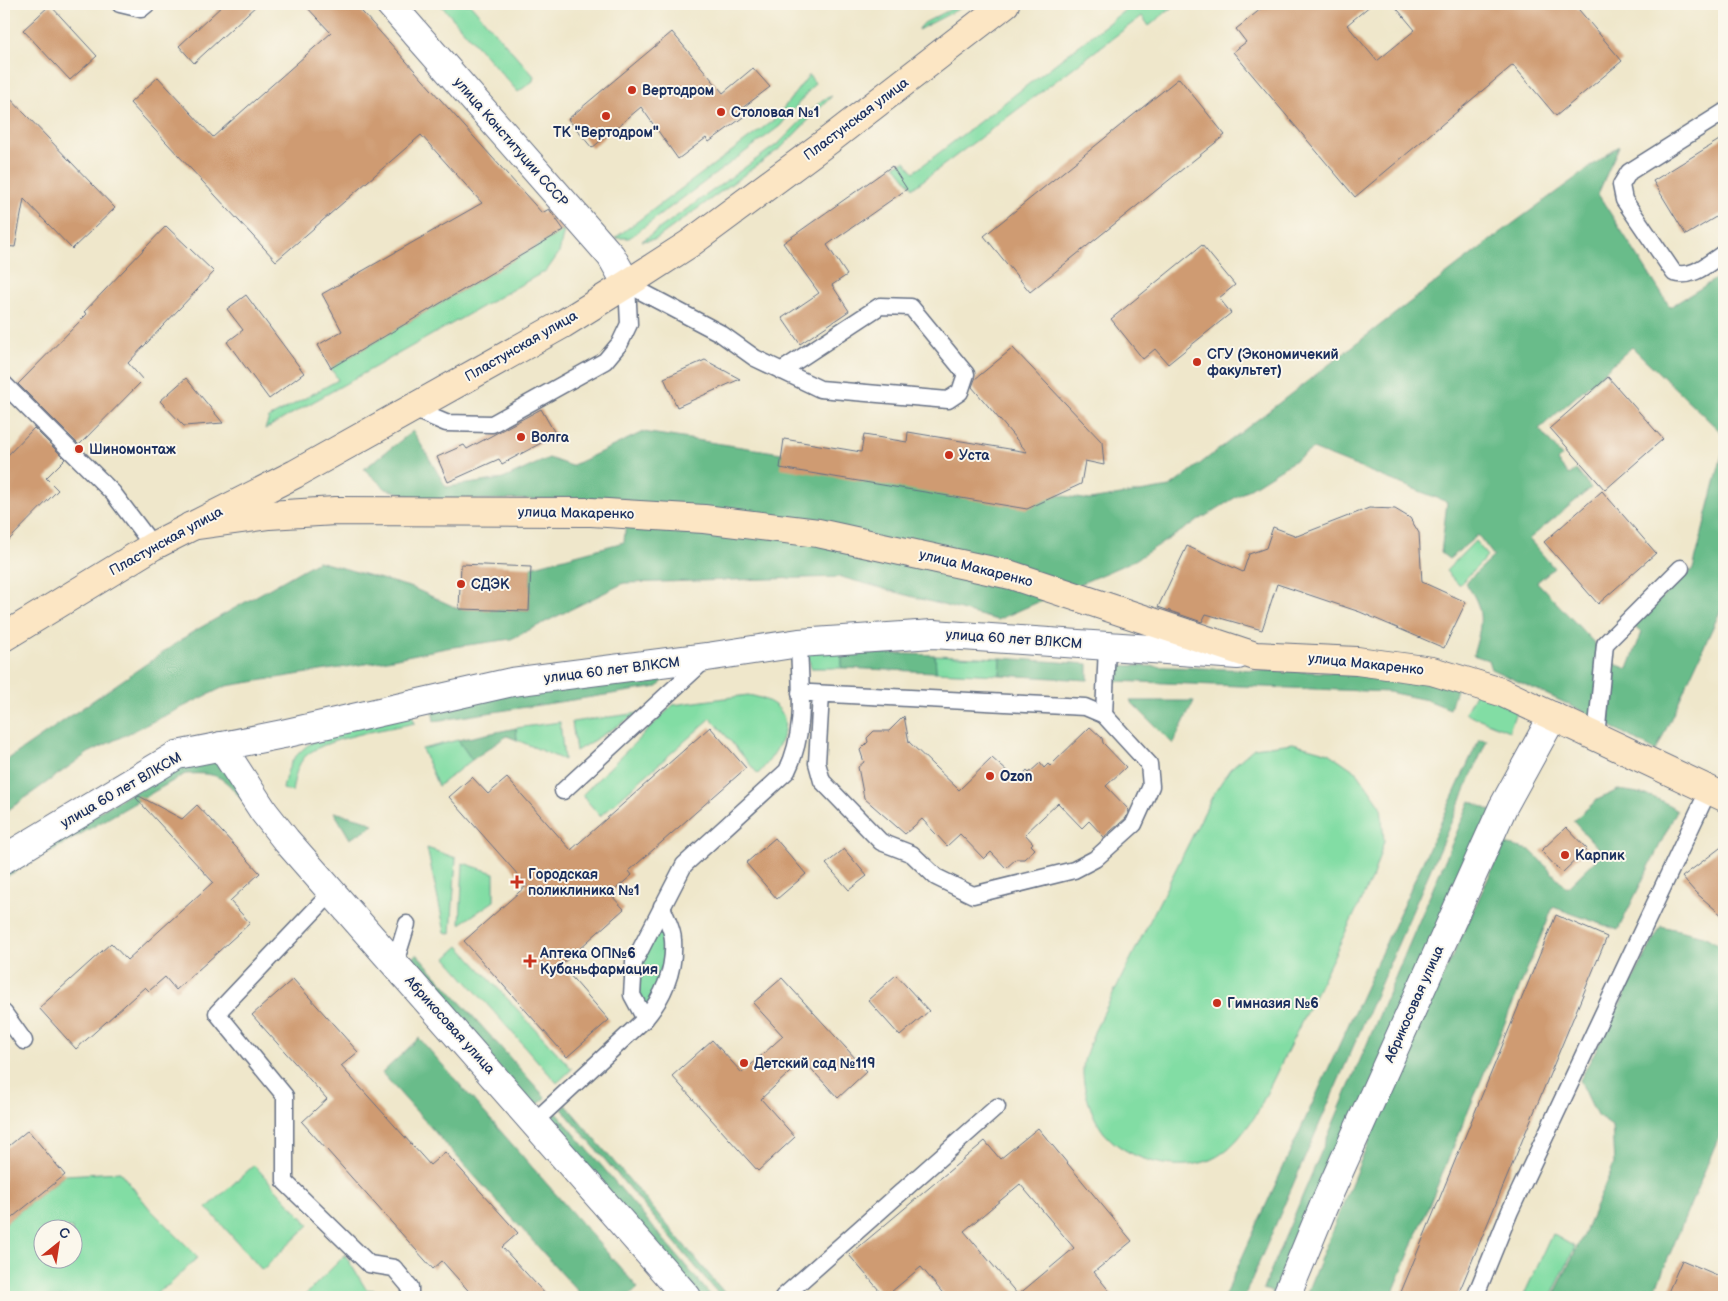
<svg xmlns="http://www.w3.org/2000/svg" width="1728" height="1301" font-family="'Balsamiq Sans',sans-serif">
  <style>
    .green { fill: #82dda4; stroke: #4e8681; fill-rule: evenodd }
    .forest { fill: #69bc8a; stroke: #427674 }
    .building { fill: #cf9b72; fill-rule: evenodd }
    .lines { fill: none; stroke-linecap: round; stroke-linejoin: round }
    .lane-casing { stroke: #656f84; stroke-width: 19 }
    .street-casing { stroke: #656f84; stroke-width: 30 }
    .secondary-casing { stroke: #656f84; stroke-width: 30 }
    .lane { stroke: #fff; stroke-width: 16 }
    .street { stroke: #fff; stroke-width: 28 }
    .secondary { stroke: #fce6c4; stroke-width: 28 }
    .poi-dot { fill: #c8321e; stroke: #fbf7ec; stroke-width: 2 }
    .labels { text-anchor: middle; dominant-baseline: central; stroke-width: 4; stroke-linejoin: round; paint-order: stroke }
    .poi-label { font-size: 14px; font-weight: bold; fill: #1b2f5e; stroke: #fbf7ec; text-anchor: start }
    .street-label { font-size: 14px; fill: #1b2f5e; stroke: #fbf7ec }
  </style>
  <rect width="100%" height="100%" fill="#fbf7ec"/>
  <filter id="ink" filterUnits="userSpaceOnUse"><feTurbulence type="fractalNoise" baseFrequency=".02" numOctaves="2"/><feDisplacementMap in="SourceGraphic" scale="10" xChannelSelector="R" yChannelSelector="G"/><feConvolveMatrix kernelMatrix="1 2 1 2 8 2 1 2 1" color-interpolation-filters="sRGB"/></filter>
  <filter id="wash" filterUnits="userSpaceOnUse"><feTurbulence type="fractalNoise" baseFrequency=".0096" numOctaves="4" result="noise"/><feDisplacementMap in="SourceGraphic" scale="20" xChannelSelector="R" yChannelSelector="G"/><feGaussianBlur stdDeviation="1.12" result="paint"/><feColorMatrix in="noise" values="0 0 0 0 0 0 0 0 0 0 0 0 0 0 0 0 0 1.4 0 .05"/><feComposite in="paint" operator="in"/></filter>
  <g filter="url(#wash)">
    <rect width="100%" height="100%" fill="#efe7cb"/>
    <g class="green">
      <polygon points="440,4 470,4 534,76 533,81 518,92"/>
      <polygon points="961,4 968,4 918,30 924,23"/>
      <polygon points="1133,4 1176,4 1149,26 1142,16 913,188 895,165 905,161 914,172"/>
      <polygon points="809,75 815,83 780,126 629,238 615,238 775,119"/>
      <polygon points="832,96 782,147 656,239 642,241 779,143 822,100"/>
      <polygon points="564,230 559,253 547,270 265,429 269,418 338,380 331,368"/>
      <polygon points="1475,541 1488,556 1459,585 1446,571"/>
      <polygon points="806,649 842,652 842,668 811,668"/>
      <polygon points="935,655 1001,658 1000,675 936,672"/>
      <polygon points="1476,692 1517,709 1509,731 1465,713"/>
      <path d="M 748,695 C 805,705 785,744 758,774 L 711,718 L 600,816 L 582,795 L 673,705 Z"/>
      <path d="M 410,712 L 415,723 C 388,729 319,738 303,759 C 296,768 294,781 292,792 L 283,789 C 285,777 289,763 298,754 C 318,730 380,720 410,712 Z"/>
      <polygon points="639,713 576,751 572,722"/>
      <polygon points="560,722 564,760 517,740 516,728"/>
      <polygon points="458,740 472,760 438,786 422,749"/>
      <path d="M 1293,743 L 1329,753 L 1358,773 L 1381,806 L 1384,841 L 1373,876 L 1256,1115 C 1243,1133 1231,1151 1210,1160 C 1178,1173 1131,1161 1107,1136 C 1093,1122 1082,1088 1083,1069 C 1083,1057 1091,1043 1094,1032 L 1213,795 L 1230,769 L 1254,748 Z"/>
      <polygon points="427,848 456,858 451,934 445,932"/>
      <polygon points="463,863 494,873 494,901 460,924"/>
      <polygon points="658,922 668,938 664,973 647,1007 639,993 640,963"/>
      <polygon points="459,946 572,1069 557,1083 446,958"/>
      <polygon points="254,1165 309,1225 262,1270 207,1208"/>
      <path d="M 120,1172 L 150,1209 L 198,1257 L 170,1284 L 149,1297 L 4,1297 L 4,1224 L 65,1175 ZM 42,1228 L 72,1228 L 72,1258 L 42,1258 Z"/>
      <polygon points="1552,1234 1575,1247 1551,1297 1523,1297"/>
      <polygon points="345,1255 366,1289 388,1292 388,1297 303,1297"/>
    </g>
    <g class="forest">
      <path d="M 1619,146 L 1598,194 L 1670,307 L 1724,274 L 1724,435 L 1632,347 L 1539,429 L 1562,456 L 1557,461 L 1569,475 L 1576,470 L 1591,488 L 1529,539 L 1554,568 L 1537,582 L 1599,648 L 1604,660 L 1628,669 L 1642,632 L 1631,625 L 1693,569 L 1724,447 L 1724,603 L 1656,751 L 1587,713 L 1491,669 L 1488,660 L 1473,655 C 1482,625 1486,609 1465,583 L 1494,556 L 1478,535 L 1449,559 L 1441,553 L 1447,502 L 1313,449 L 1135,560 L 997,620 L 841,577 L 624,583 L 511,639 L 446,648 L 377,662 L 226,686 L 88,753 L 4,813 L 4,762 L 191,633 L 318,561 L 413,588 L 459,609 L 529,611 L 531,567 L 624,542 L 628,499 L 425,500 L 386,489 L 364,469 L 413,431 L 446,487 L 503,479 L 549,458 L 571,466 L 643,432 L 1090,500 L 1170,487 L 1496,236 Z"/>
      <polygon points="842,652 935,655 936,672 842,668"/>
      <polygon points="1001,658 1088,664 1088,680 1000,675"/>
      <polygon points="1113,665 1342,673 1457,686 1450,709 1427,700 1389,692 1115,681"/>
      <polygon points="669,673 658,687 434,721 432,709 512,693"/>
      <polygon points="1130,701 1194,701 1173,744"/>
      <polygon points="516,728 517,740 507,736 472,760 458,740"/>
      <polygon points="1479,739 1487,740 1244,1297 1224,1297"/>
      <path d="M 190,759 L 224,760 L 246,804 C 223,778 222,772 185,774 L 4,878 L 4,867 Z"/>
      <path d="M 1618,790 C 1643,793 1656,796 1677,810 L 1618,930 L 1553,907 L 1391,1297 L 1305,1297 L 1384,1104 L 1504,844 L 1530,850 L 1567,888 L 1603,853 L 1573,821 L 1597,800 Z"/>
      <polygon points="1470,801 1494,812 1281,1295 1263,1289"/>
      <polygon points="334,812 365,820 374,825 350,839"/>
      <polygon points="1661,926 1704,936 1724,948 1724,1124 1652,1297 1553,1297 1586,1229 1614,1164 1612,1126 1597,1116 1580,1080"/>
      <polygon points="417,954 546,1098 533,1108 408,962"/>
      <polygon points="419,1038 638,1288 628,1297 583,1297 382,1073"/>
      <polygon points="566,1105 728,1297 721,1297 562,1109"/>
      <polygon points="557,1113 712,1297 696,1297 545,1123"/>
    </g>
    <g id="blocks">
      <g class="building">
        <polygon points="224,4 258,4 194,63 179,46"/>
        <polygon points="304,4 355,4 542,213 549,209 564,230 331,368 318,345 342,331 322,294 482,203 421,135 276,261 130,103 158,77 213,137 331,33"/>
        <polygon points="1267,4 1372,4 1347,25 1377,61 1415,30 1393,4 1574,4 1622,61 1556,116 1513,65 1355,197 1233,52 1246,42 1236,29"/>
        <polygon points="50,5 97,56 70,80 23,30"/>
        <polygon points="672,32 723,93 753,68 770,87 741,109 746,115 709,142 706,138 678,159 641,107 592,148 568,119"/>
        <polygon points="1179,78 1225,135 1030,292 984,236"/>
        <polygon points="4,92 115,208 72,249 24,199 15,247 4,246"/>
        <polygon points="1724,137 1724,212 1686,235 1653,181"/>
        <polygon points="892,166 907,189 827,245 847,275 832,285 849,311 800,344 782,318 819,293 783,243"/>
        <polygon points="166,226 214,272 128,363 143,380 79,445 18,384 87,314 84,312"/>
        <polygon points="1202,245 1235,285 1219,298 1231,313 1168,364 1155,349 1143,359 1111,319"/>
        <polygon points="246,295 304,373 269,399 227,342 243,330 227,309"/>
        <polygon points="1013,348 1102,442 1104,465 1085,461 1081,484 1027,509 780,468 784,439 861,452 864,435 907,442 908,432 1027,452 972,387 975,379"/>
        <polygon points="705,360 740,379 677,407 664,378"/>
        <polygon points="1608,377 1663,439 1605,490 1550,428"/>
        <polygon points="186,378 223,423 184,426 160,401"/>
        <polygon points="541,409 556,435 502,464 499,459 448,482 437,457 464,445 467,449"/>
        <polygon points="34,428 65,459 46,478 58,490 4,545 4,459"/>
        <polygon points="1602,491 1656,553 1598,604 1544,542"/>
        <polygon points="1369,508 1395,509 1410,518 1419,533 1422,582 1466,602 1444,648 1360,612 1277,584 1262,630 1206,614 1202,622 1158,607 1187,546 1243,572 1249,554 1266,548 1273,527 1297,536"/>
        <polygon points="461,564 531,567 529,611 459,609"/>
        <polygon points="904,716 909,742 959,790 992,758 1017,780 1027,771 1029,773 1040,763 1044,768 1048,764 1050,766 1090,727 1102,738 1103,743 1126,767 1106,786 1129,810 1126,818 1104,837 1089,821 1082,828 1058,803 1025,834 1033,843 1031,845 1035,849 1024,859 1016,859 1006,868 991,852 984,859 960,834 947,846 922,819 905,834 864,798 858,767 864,762 860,750 868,742 867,738 874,731 889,731"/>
        <polygon points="710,727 746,768 629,871 632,875 610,894 624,909 561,965 609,1020 567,1057 464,941 527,885 449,797 472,777 488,794 507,778 571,850"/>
        <polygon points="139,796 182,819 197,805 260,873 230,901 250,923 176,990 165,977 149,991 145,987 76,1049 39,1008 111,943 127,960 213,882 136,798"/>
        <polygon points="1566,827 1587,849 1562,873 1541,851"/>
        <polygon points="775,838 806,874 777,899 746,863"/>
        <polygon points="1724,845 1724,917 1695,892 1682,877"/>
        <polygon points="844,849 867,876 849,890 826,864"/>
        <polygon points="1556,915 1607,937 1457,1297 1399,1297"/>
        <polygon points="896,975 929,1011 900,1036 868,1000"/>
        <polygon points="782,978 867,1071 838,1098 803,1060 761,1099 795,1137 758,1171 672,1076 712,1040 742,1073 783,1036 753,1003"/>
        <polygon points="293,979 358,1052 341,1066 430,1165 445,1152 518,1233 502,1247 548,1297 474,1297 442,1261 433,1269 302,1122 327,1099 252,1015"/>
        <path d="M 1038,1128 L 1132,1241 L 1094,1272 L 1114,1297 L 946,1297 L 921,1267 L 885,1297 L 849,1255 L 985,1141 L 1000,1159 ZM 1020,1184 L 1074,1248 L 1018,1295 L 964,1231 Z"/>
        <polygon points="28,1130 65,1175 4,1224 4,1150"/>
        <polygon points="1682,1260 1724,1278 1724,1297 1666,1297"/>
      </g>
    </g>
  </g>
  <g filter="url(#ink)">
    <use href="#blocks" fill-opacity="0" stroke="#656f84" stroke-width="1"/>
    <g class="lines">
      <g class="lane-casing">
        <g id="lane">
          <polyline points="120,4 141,9 147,4"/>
          <path d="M 1724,112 L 1629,172 L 1621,185 L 1624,200 L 1674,273 C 1693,279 1708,263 1724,253"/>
          <polyline points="627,284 720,333 755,358 820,389 948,400 960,392 966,374 911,307 880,306 781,371"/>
          <polyline points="4,384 113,493 153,546"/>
          <polyline points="413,409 446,423 492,424 605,361 620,343 629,324 627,284"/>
          <polyline points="800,693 811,693 1085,707 1104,715 1149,764 1151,786 1134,824 1095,859 1074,870 973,895 936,877 912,854 881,842 822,781 817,763 821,694"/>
          <polyline points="1104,715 1107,646"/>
          <polyline points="1596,737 1605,644 1681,568"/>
          <polyline points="563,791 706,659"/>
          <polyline points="332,892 217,1013 285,1096 285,1182 369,1264 394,1268 410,1287 410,1297"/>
          <polyline points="395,963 407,924"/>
          <polyline points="4,1013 24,1041"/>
          <path d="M 645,1019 C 664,996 675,970 673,940 C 673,929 665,917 662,906"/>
          <path d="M 535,1121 L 645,1019 L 632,995 L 634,962 L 684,865 L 787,771 C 807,730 800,688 799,643"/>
          <polyline points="783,1297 997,1107"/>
          <polyline points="1475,1297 1510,1211 1708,791"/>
        </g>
      </g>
      <g class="street-casing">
        <g id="street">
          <polyline points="390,4 611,256 627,284"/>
          <polyline points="221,746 264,812 286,840 687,1297"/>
          <polyline points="4,859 177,755 283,734 512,682 707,657 799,643 933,634 1238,655"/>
          <polyline points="1286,1297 1324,1205 1503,807 1553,716"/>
        </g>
      </g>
      <g class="secondary-casing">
        <g id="secondary">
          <polyline points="191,526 269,515 335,511 591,512 704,519 818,533 1011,575 1255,656 1357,661 1432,671 1501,692 1724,797"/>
          <polyline points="4,637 153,546 295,474 563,324 627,284 689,244 828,141 1005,4"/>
        </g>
      </g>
      <use href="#lane" class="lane"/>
      <use href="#street" class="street"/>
      <use href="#secondary" class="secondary"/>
    </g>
  </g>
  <g class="poi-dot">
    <circle cx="632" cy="90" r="5"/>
    <circle cx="721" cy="112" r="5"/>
    <circle cx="606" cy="116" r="5"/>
    <circle cx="1197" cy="362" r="5"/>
    <circle cx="521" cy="437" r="5"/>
    <circle cx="79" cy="449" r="5"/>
    <circle cx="949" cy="455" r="5"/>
    <circle cx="461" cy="584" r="5"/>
    <circle cx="990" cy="776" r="5"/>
    <circle cx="1565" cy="855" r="5"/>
    <path d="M514.5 874.5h5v5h5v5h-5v5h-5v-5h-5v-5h5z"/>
    <path d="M527.5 953.5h5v5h5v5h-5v5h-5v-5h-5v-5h5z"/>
    <circle cx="1217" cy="1003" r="5"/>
    <circle cx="744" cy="1063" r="5"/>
  </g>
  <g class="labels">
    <g class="poi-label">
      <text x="642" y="90">Вертодром</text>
      <text x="731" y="112">Столовая №1</text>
      <text x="606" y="132" text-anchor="middle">ТК "Вертодром"</text>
      <text x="1207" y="354">СГУ (Экономичекий<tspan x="1207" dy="16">факультет)</tspan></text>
      <text x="531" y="437">Волга</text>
      <text x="89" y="449">Шиномонтаж</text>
      <text x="959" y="455">Уста</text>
      <text x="471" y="584">СДЭК</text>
      <text x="1000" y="776">Ozon</text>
      <text x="1575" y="855">Карпик</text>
      <text x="528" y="874">Городская<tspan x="528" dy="16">поликлиника №1</tspan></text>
      <text x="540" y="953">Аптека ОП№6<tspan x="540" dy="16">Кубаньфармация</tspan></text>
      <text x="1227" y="1003">Гимназия №6</text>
      <text x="754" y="1063">Детский сад №119</text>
    </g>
    <g class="street-label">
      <text transform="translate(856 119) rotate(-37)">Пластунская улица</text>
      <text transform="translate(511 142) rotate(49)">улица Конституции СССР</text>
      <text transform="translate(521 346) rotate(-30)">Пластунская улица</text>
      <text transform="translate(576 513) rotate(1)">улица Макаренко</text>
      <text transform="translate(166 541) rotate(-29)">Пластунская улица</text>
      <text transform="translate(976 568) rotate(14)">улица Макаренко</text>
      <text transform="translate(1014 639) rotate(4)">улица 60 лет ВЛКСМ</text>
      <text transform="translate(1366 664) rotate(6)">улица Макаренко</text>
      <text transform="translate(612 670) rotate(-7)">улица 60 лет ВЛКСМ</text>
      <text transform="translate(121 790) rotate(-30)">улица 60 лет ВЛКСМ</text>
      <text transform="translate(1414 1004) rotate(-66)">Абрикосовая улица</text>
      <text transform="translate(450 1025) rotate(48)">Абрикосовая улица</text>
    </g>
  </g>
  <rect width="1728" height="1301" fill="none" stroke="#fbf7ec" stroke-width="20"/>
  <g transform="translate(58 1244) rotate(30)"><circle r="24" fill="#fbf7ec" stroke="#a1a7b3"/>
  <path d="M0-4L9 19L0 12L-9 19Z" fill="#c8321e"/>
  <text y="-8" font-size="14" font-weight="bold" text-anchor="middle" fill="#1b2f5e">С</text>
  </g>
</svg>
